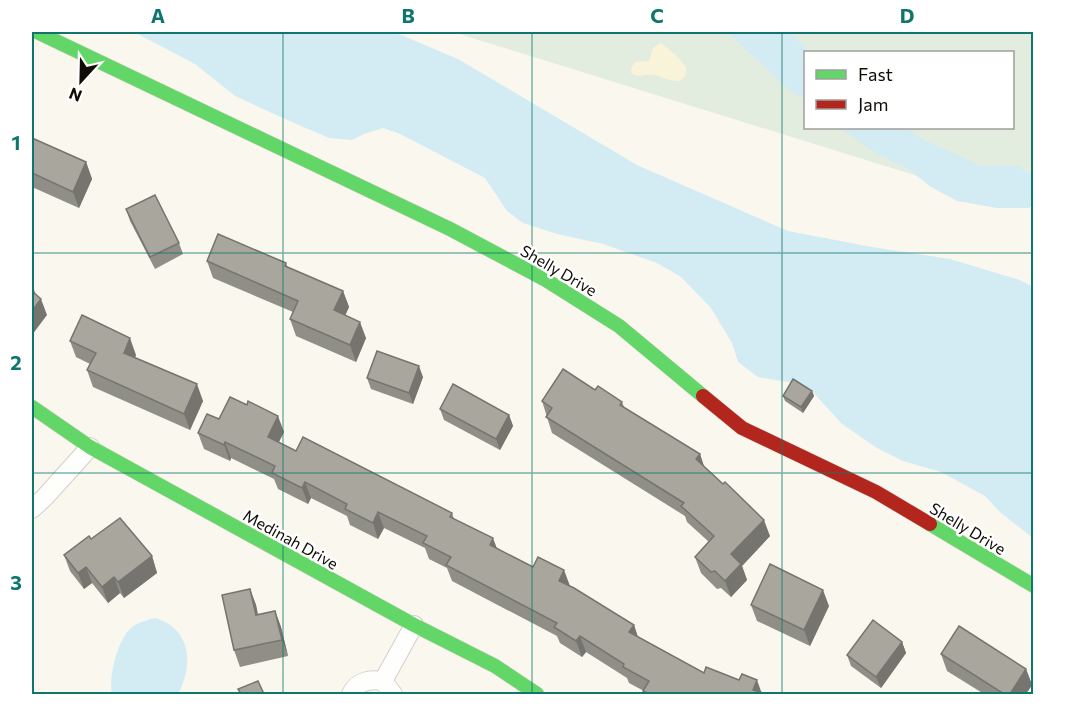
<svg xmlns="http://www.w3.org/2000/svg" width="1065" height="726" font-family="Commissioner,sans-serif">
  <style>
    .green { fill: #e3eddf; fill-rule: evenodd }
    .sand { fill: #f9f3da }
    .water { fill: #d3ecf4 }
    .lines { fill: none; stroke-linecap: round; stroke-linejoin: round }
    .street-casing { stroke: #d3d0c8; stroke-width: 20 }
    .fast-casing { stroke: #d3d0c8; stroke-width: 15 }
    .jam-casing { stroke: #d3d0c8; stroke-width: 15 }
    .street { stroke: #fefefc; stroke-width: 18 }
    .fast { stroke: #63d668; stroke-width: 14 }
    .jam { stroke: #b3261e; stroke-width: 14 }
    .wall { fill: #908f87 }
    .shaded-wall { fill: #76746e }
    .building { fill: #a8a69d; stroke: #76746e; stroke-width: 1.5 }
    .grid { fill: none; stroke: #0f766e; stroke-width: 1.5; stroke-opacity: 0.55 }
    .labels { text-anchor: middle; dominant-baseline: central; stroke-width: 5; stroke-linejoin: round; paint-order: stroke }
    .street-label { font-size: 16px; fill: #100d06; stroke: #fff }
    .neatline { fill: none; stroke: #0f766e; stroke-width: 2 }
    .grid-label { font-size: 20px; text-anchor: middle; font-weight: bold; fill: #0f766e }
  </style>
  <rect width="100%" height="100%" fill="#faf7ee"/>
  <path class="green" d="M 453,32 L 1033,32 L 1033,202 L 966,191 ZM 806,52 L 1012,52 L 1012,128 L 806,128 Z"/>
  <path class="sand" d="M 661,43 L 677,56 L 686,67 L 686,75 L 680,81 C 671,81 664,78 655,75 C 646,73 640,79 631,73 L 632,66 L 635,62 L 649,61 L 653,48 Z"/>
  <g class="water">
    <polygon points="134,32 394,32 458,59 637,165 788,231 872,247 950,259 1020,280 1033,287 1033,538 1001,513 985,496 941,472 903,461 877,448 842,424 810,389 794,383 758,377 738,362 732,343 711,308 681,277 657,263 603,244 557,234 523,223 507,211 485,178 400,134 383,128 364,134 352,140 329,138 285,119 235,96 195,64"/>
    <polygon points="727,32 791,32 810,52 806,52 805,100 787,88"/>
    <polygon points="840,128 906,128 918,137 982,166 1019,166 1033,176 1033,204 1029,208 997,208 957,201 931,187 908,169 876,153"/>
    <path d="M 155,618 C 191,628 194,665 178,694 L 112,694 C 108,677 118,638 132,627 C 139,622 147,620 155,618 Z"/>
  </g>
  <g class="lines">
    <g class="street-casing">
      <g id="street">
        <polyline points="32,509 45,497 90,447"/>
        <polyline points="383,681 414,625"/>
        <path d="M 351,694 C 357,681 370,679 383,681 L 393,694"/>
      </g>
    </g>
    <g class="fast-casing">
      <g id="fast">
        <polyline points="37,32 450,229 546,280 619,326 703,396"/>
        <polyline points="32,407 90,447 414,625 495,666 537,694"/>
        <polyline points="930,524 1034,586"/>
      </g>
    </g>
    <g class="jam-casing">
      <polyline id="jam" points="703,396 742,428 876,492 930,524"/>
    </g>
    <use href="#street" class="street"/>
    <use href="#fast" class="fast"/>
    <use href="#jam" class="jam"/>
  </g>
  <g class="wall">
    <polygon points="32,138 86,162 92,179 79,208 32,187"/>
    <polygon points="126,209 179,243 183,254 155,269 130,221"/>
    <polygon points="207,261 286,263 288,268 343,291 349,307 345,315 366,338 356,362 296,336 290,319 293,312 213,278"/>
    <polygon points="70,341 136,355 135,358 203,401 190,430 93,387 87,370 90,364 76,357"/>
    <polygon points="423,377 413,404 371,389 367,378"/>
    <polygon points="595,390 622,402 624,407 700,454 704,466 770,536 742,566 747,580 731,597 721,588 717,589 701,573 695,557 709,542 687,522 685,516 552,433 542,401"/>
    <polygon points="812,391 814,396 803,413 785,401 783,396"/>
    <polygon points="440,409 509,415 513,426 500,450 444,420"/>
    <polygon points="219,419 284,432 279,442 296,451 452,513 454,519 497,548 570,586 634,625 638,637 704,673 766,694 645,694 644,691 629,683 627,678 586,652 582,657 560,643 557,636 452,581 447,568 429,559 425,548 384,528 378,539 350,525 347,516 311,498 308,504 278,489 274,479 231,458 230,461 204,449 198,433"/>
    <polygon points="91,539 152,556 157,573 124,598 120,593 108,603 92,583 84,589 70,571 64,555"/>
    <polygon points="250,589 256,605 258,615 275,611 281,627 288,656 240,667 234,650"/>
    <polygon points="751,605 829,606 810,646 757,621"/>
    <polygon points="902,642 906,653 881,688 851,666 847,655"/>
    <polygon points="941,654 1026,669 1032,685 1026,694 984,694 947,671"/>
  </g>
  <g class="shaded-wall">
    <polygon points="86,162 92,179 79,208 73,192"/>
    <polygon points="32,283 36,296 32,302"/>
    <polygon points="343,291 349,307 340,327 334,310"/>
    <polygon points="41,299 47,315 32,335 32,311"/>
    <polygon points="360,322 366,338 356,362 350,345"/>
    <polygon points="130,338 136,355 129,369 124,353"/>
    <polygon points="419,366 423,377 413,404 409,393"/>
    <polygon points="197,384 203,401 190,430 184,414"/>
    <polygon points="812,391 814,396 803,413 801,407"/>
    <polygon points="509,415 513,426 500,450 496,439"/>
    <polygon points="278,416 284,432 273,453 268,437"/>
    <polygon points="225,442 231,458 230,461 224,445"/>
    <polygon points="700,454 705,470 696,459"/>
    <polygon points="305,482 311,498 308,504 302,488"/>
    <polygon points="378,512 384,528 378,539 373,523"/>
    <polygon points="764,520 770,536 742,566 747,580 731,597 725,581 731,554"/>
    <polygon points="493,538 499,554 490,545"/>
    <polygon points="152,556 157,573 124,598 118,582"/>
    <polygon points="86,567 92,583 84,589 78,573"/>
    <polygon points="564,570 570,586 559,581"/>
    <polygon points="114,577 120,593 108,603 102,587"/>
    <polygon points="250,589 256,605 261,632 256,615"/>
    <polygon points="823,590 829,606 810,646 804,630"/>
    <polygon points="275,611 281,627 288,656 282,640"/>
    <polygon points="634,625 639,641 629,632"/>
    <polygon points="580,636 586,652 582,657 576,641"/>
    <polygon points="902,642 906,653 881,688 876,677"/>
    <polygon points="1026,669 1032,685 1026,694 1010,694"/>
    <polygon points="757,680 762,694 753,690"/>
  </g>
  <g class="building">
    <polygon points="32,138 86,162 73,192 32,173"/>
    <polygon points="155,195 179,243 150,257 126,209"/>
    <polygon points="218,234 286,263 285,266 343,291 334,310 360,322 350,345 290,319 298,301 207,261"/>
    <polygon points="32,291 41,299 32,311"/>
    <polygon points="82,315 130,338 124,353 197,384 184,414 87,370 96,353 70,341"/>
    <polygon points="377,351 419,366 409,393 367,378"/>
    <polygon points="563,369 595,390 598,386 622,402 620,405 700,454 696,459 723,484 725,482 764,520 731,554 741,564 725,581 715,571 711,572 695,557 714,536 681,506 684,503 546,417 552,408 542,401"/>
    <polygon points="793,379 812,391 801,407 783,396"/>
    <polygon points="453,384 509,415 496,439 440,409"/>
    <polygon points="230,397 247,405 248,401 278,416 268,437 296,451 303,437 452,513 450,517 493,538 490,545 533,567 538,557 564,570 559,581 574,588 634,625 629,632 704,673 706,667 739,680 742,674 757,680 753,690 766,694 649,694 643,691 649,681 623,667 624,664 580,636 576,641 554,627 557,623 446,565 451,557 423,543 427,536 378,512 373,523 345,509 347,504 305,482 302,488 272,473 275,466 225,442 224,445 198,433 207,414 219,419"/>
    <polygon points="120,518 152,556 118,582 114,577 102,587 86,567 78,573 64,555 89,536 91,539"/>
    <polygon points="770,564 823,590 804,630 751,605"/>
    <polygon points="250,589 256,615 275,611 282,640 234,650 222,595"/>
    <polygon points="873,620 902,642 876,677 847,655"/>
    <polygon points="959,626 1026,669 1010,694 1004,694 941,654"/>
    <polygon points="258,681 264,694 241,694 238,689"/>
  </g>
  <path class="grid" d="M 283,32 L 283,694M 532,32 L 532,694M 782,32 L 782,694M 32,253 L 1034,253M 32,473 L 1034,473"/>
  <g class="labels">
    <g class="street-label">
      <text transform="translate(559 270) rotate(30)">Shelly Drive</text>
      <text transform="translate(968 528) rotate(31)">Shelly Drive</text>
      <text transform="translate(291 539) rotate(29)">Medinah Drive</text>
    </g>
  </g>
  <rect width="1065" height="726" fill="none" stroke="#ffffff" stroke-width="66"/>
  <rect x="804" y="51" width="210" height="78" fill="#ffffff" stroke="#9f9e9b" stroke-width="1.5"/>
  <rect x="816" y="70" width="30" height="9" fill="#63d668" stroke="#9f9e9b" stroke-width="1.5"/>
  <text x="858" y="81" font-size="18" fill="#100d06">Fast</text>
  <rect x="816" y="100" width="30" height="9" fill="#b3261e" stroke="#9f9e9b" stroke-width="1.5"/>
  <text x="858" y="111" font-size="18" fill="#100d06">Jam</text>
  <g transform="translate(81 81) rotate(202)" stroke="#ffffff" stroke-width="4.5" paint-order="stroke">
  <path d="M0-4.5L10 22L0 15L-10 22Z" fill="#100d06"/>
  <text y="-9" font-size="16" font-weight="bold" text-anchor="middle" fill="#100d06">N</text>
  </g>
  <rect x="33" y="33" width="999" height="660" class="neatline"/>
  <g class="grid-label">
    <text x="158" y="23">A</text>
    <text x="408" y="23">B</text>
    <text x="657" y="23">C</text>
    <text x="907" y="23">D</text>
    <text x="16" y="150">1</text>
    <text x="16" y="370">2</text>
    <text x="16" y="590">3</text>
  </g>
</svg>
